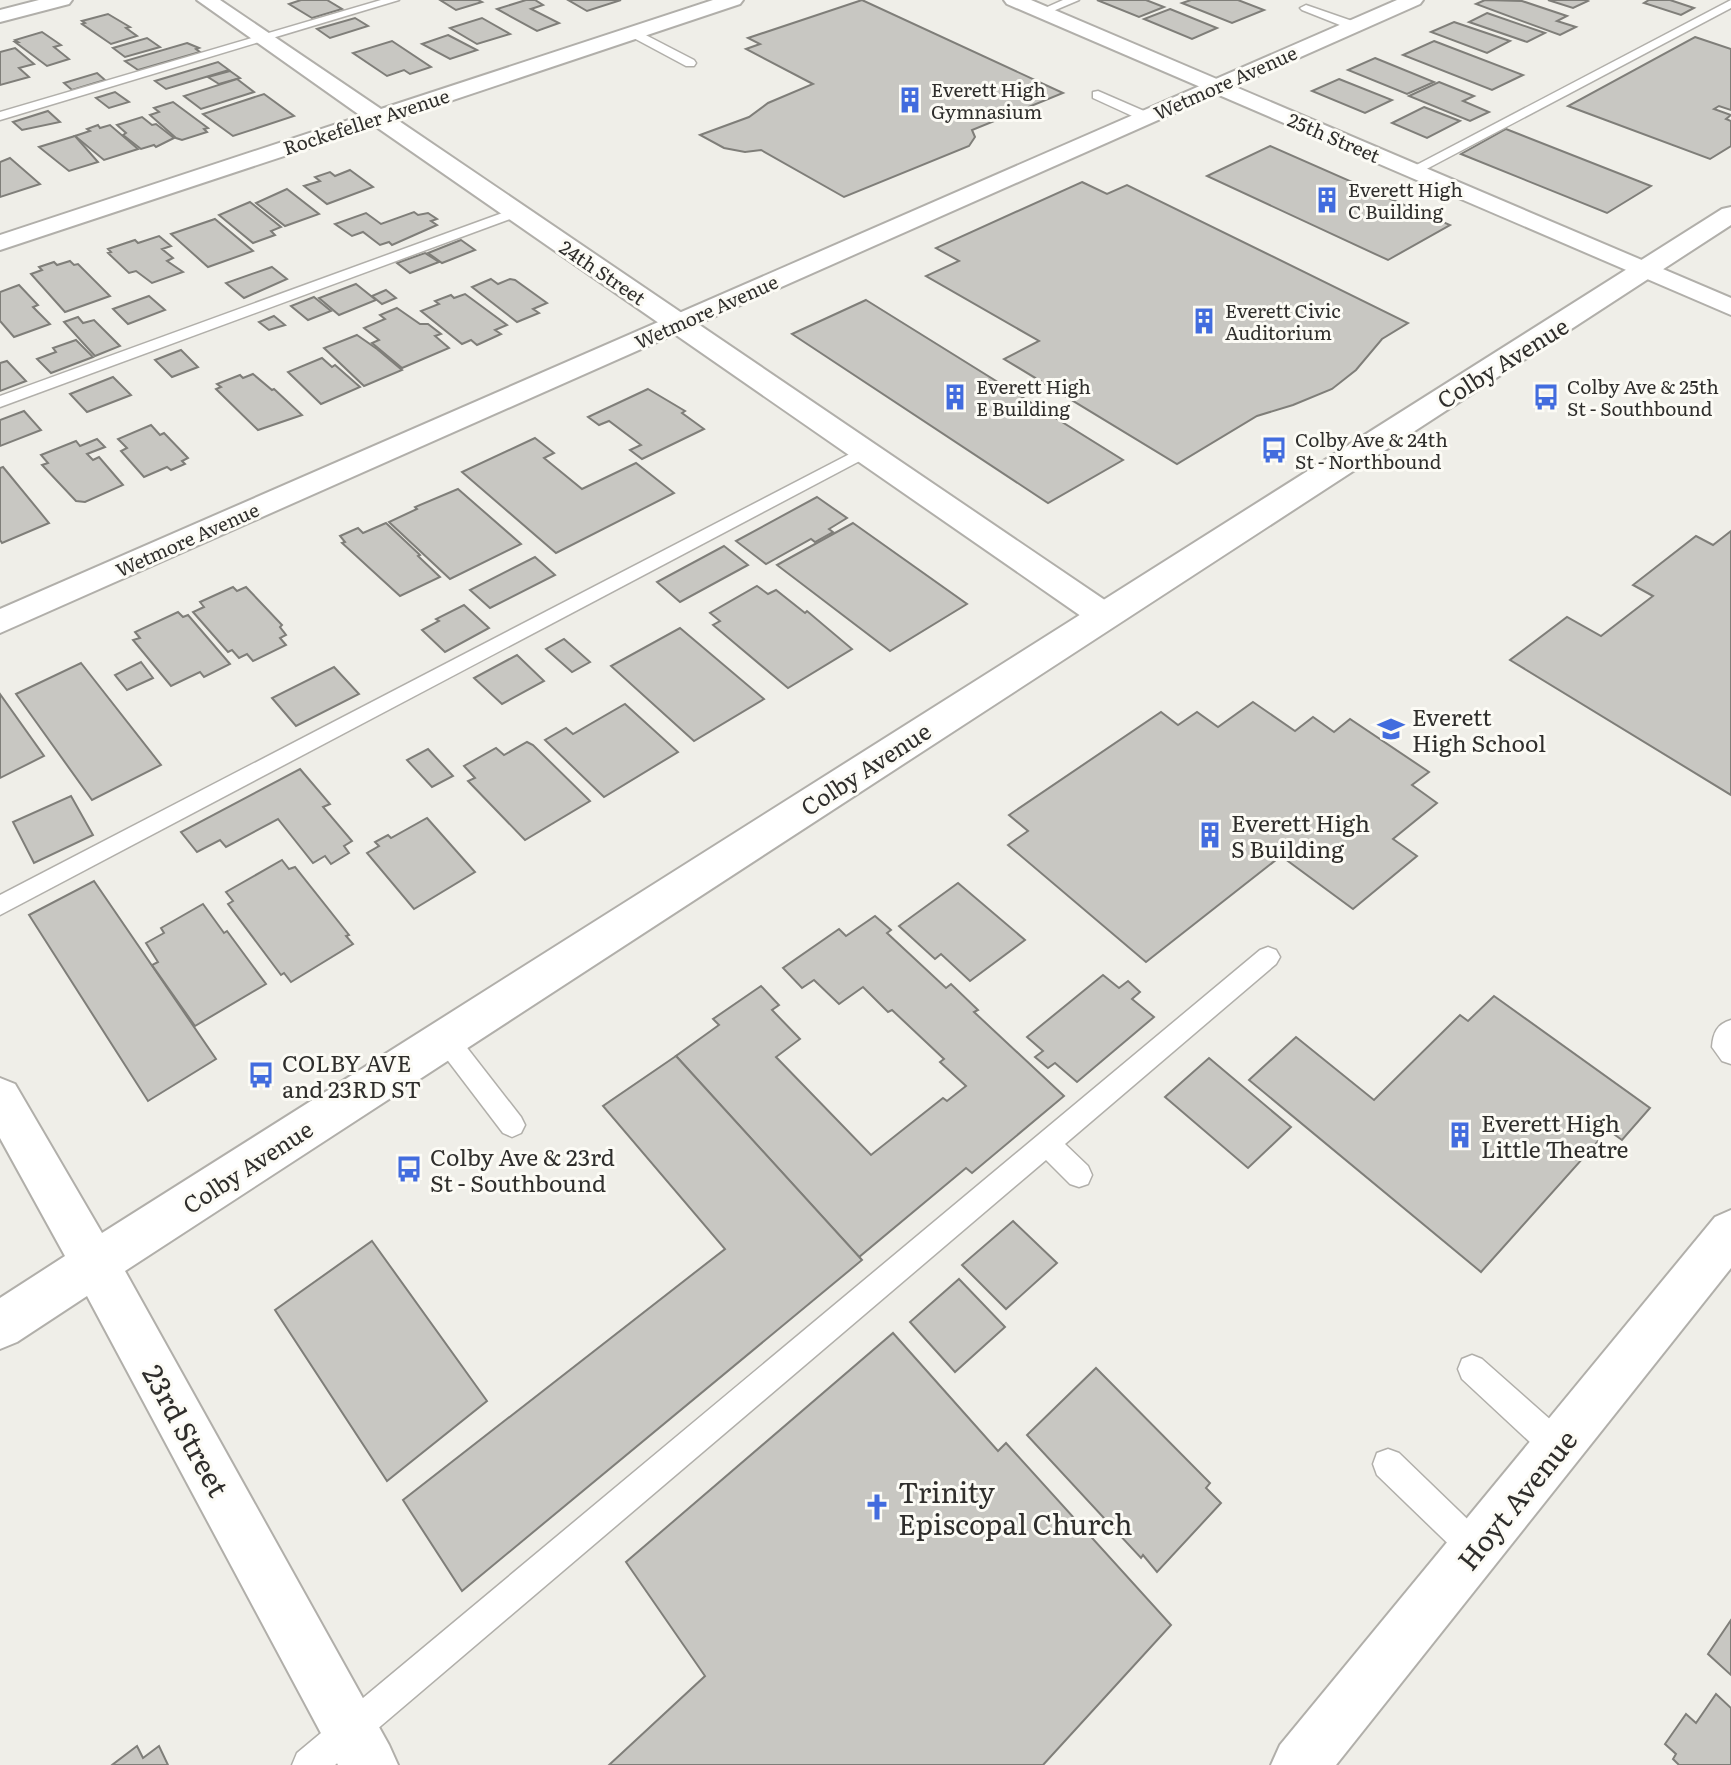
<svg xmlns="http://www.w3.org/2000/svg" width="1731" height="1765" font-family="Literata,serif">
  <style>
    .building { fill: #c8c7c2; stroke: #7f7e79; stroke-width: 2 }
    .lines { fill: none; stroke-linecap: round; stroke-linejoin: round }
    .lane-casing { stroke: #b1afaa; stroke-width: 3 }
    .street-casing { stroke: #b1afaa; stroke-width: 4 }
    .secondary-casing { stroke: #b1afaa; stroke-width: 4 }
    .lane { fill: #fff; fill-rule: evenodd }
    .street { fill: #fff; fill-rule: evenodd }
    .secondary { fill: #fff; fill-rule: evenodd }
    .labels { text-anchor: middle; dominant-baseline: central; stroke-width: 6; stroke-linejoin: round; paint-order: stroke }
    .far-street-label { font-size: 19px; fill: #2f2e2c; stroke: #fcfbf5 }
    .far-poi-label { font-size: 19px; fill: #2f2e2c; stroke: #fcfbf5; text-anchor: start }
    .street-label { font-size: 23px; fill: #2f2e2c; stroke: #fcfbf5 }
    .poi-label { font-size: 23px; fill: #2f2e2c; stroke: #fcfbf5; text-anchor: start }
    .near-street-label { font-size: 28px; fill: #2f2e2c; stroke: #fcfbf5 }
    .near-poi-label { font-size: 28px; fill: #2f2e2c; stroke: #fcfbf5; text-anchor: start }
  </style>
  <rect width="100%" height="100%" fill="#efeee8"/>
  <g class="building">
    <polygon points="301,0 327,0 342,9 312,18 289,4"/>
    <polygon points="440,0 478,0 482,2 456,10"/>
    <polygon points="526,0 535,0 543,5 531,9 559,23 537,31 497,9"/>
    <polygon points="568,0 621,0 587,11"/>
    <polygon points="862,0 1063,93 972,130 975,137 969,146 844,197 761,150 745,152 724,148 700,135 749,117 768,103 813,84 746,49 760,44 748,38"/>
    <polygon points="1097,0 1146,0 1164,7 1139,17"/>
    <polygon points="1191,0 1238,0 1264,10 1232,23 1182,3"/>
    <polygon points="1485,0 1522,1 1567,16 1557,21 1576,27 1560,35 1476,4"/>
    <polygon points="1548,0 1586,0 1588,1 1573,8"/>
    <polygon points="1649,0 1670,0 1694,8 1681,15 1644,3"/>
    <polygon points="1170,9 1217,28 1192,39 1144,19"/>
    <polygon points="1487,13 1545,33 1527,42 1469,22"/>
    <polygon points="108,14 130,27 126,28 137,36 111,44 82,24 85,23 82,21"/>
    <polygon points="355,18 368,26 330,38 317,29"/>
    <polygon points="482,18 510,34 477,44 450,28"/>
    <polygon points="1454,22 1510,41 1487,53 1431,32"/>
    <polygon points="42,32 61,45 54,47 69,59 47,66 15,42 18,42 15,40"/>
    <polygon points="448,35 477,50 450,59 422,44"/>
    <polygon points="1695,37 1731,49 1731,110 1719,106 1714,109 1731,115 1726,119 1731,121 1731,146 1710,159 1568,106"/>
    <polygon points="147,38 160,47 125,57 113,48"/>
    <polygon points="392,41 431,67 410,74 404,70 387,76 353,53"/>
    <polygon points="1434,41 1523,75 1492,90 1403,55"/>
    <polygon points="187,43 199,48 196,49 200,52 138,70 125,61"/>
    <polygon points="15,48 34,64 19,68 29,77 0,85 0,52"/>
    <polygon points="1375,58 1434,82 1407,94 1348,70"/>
    <polygon points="218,62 229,70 166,89 155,81"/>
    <polygon points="230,71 240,78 219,84 208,77"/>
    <polygon points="97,73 105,80 72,90 64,83"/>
    <polygon points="237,79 254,92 201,109 184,96"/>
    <polygon points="1339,79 1392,100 1365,113 1312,91"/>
    <polygon points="1439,82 1474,96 1463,101 1489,112 1470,121 1409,96"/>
    <polygon points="115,92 129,102 109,108 96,98"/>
    <polygon points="264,94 294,116 233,136 203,114"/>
    <polygon points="173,102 208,128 204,129 207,132 182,140 176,138 150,115 159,112 154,108"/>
    <polygon points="1424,107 1460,121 1427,138 1392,123"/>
    <polygon points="48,111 60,122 22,130 13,122"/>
    <polygon points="142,117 152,125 156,124 174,138 156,147 154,145 141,149 123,135 126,133 117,125"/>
    <polygon points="98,125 100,128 110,125 138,149 104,160 75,136 90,131 87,129"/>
    <polygon points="1506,129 1651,186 1607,213 1461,154"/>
    <polygon points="75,136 98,162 69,171 39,147"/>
    <polygon points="1270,146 1450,225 1388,260 1207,176"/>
    <polygon points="10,158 40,184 0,197 0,162"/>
    <polygon points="350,170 373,187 327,204 304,186 320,181 315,177 330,172 335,176"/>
    <polygon points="1082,182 1107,194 1127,185 1408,323 1382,339 1356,370 1332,389 1293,405 1257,416 1177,464 1004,359 1039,341 926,276 959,261 936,248"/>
    <polygon points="287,189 319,214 285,226 256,203"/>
    <polygon points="250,202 281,227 271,231 275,235 253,243 219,215"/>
    <polygon points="414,212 418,215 428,213 437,219 431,221 437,225 392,245 389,242 380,245 363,232 352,236 335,224 366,213 381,224"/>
    <polygon points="215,219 253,251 208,267 171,234"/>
    <polygon points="159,236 171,246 162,249 173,258 167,261 183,272 152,283 136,271 129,273 108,253 111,252 108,249 135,240 138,243"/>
    <polygon points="461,240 475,250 442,263 428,253"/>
    <polygon points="425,253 439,262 410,273 397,263"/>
    <polygon points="70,261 74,265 78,264 110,296 65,312 31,274 42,270 39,267 54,262 57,265"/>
    <polygon points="272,267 287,279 244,298 226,283"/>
    <polygon points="491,279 498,284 510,279 515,280 547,303 533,309 539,313 517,322 472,287"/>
    <polygon points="356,284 376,300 339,315 319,298"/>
    <polygon points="19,285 38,305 33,307 50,324 14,337 0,321 0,292"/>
    <polygon points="386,290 396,298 382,304 372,296"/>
    <polygon points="465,294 507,325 495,330 501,334 477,345 471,340 462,344 421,311 439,304 435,301 451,295 454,298"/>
    <polygon points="149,296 165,310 128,324 113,309"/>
    <polygon points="314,297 331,311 308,320 291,306"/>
    <polygon points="866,300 1123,460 1048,503 792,334"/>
    <polygon points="397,308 420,324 428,324 441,334 435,336 449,348 402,368 372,343 379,340 364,328 385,319 380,315"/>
    <polygon points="274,316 285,325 269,330 259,322"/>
    <polygon points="78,317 83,323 94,320 120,346 95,356 64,322"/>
    <polygon points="357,335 377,349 402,370 364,386 324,348"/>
    <polygon points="76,340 93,357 51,373 37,359 56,352 53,348"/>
    <polygon points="181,350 198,367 172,377 155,360"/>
    <polygon points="322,358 332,367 335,365 360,387 321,404 288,372"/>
    <polygon points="7,361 26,381 0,391 0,363"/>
    <polygon points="253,374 272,390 274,389 302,415 258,430 216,389 221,387 217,384 240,375 243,378"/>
    <polygon points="113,377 131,395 87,412 70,394"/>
    <polygon points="648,389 685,411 682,413 704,429 642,459 630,450 641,445 609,421 599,425 588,417"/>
    <polygon points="24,411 41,430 0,446 0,420"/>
    <polygon points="151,425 160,435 164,433 188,458 182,461 185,464 171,470 167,467 144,477 121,451 127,448 118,439"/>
    <polygon points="535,438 554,453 544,458 582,489 636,463 674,493 556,553 462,472"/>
    <polygon points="97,439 105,447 87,454 93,460 99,457 123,485 85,502 76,501 42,465 48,463 41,455 76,441 80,446"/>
    <polygon points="3,467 49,523 2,543 0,540 0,468"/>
    <polygon points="458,489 521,544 450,579 389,522 417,509 415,507"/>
    <polygon points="817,497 847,518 829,529 833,532 815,542 811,539 766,564 736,541"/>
    <polygon points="386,523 420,555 418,556 440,577 400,596 342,543 345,542 340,536 358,528 363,533"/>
    <polygon points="853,523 967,604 890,651 777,565"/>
    <polygon points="1731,531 1731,795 1510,660 1567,617 1601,636 1653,596 1633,585 1696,536 1713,545"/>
    <polygon points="724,546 748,565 680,602 657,582"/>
    <polygon points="535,557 555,575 490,608 470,590"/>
    <polygon points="757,586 768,594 776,590 805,613 807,611 852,649 788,688 713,625 720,621 710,613"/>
    <polygon points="233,587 237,591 246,587 282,625 280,627 286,635 280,638 286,645 253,661 247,654 239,658 232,650 228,652 193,612 204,607 200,602"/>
    <polygon points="464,605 489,628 445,652 422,630 439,621 436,619"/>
    <polygon points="178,612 183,617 188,615 230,664 204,677 200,672 171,686 133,640 140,638 135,632"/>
    <polygon points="680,628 764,699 694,741 611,666"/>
    <polygon points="564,639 590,662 572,672 546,649"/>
    <polygon points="517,655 544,681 502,704 474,678"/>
    <polygon points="141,662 153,678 127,690 115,675"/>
    <polygon points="81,663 161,765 92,800 16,694"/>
    <polygon points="334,667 359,694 296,726 272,698"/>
    <polygon points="0,694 44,756 0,778"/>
    <polygon points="1253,702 1295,731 1313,717 1334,732 1350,719 1429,772 1412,785 1437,803 1393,839 1417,856 1353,909 1281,856 1146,962 1008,845 1028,831 1009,815 1161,712 1178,725 1197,712 1218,727"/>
    <polygon points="625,704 678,752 604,797 545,740 566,728 573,734"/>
    <polygon points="527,742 533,745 590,801 525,840 468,781 475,778 464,766 496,748 504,755"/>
    <polygon points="428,749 453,776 432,787 407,760"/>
    <polygon points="300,769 330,804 323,807 352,841 344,846 349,853 331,864 325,856 313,863 278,819 226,847 220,840 197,852 181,832"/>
    <polygon points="71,796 93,835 34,863 13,822"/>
    <polygon points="427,818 475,872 414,909 367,853 379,846 375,842 388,835 391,838"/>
    <polygon points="282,860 289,869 295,867 349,935 346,936 353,944 291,982 284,973 281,975 228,904 233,901 226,892"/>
    <polygon points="94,881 216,1059 148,1101 29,915"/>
    <polygon points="958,883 1025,940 970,981 941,954 935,959 899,926"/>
    <polygon points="203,904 224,933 227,931 266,984 195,1026 152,965 158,962 146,943 164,933 161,928"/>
    <polygon points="875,916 891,930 887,933 946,988 951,984 978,1010 974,1012 1064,1096 972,1173 966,1168 859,1257 676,1056 719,1025 713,1019 761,986 779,1005 772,1010 800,1039 776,1057 871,1155 943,1098 947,1101 966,1086 940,1062 944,1059 892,1010 888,1012 863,987 839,1004 814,980 802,988 783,968 839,929 846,936"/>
    <polygon points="1103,975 1119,988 1128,981 1140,992 1132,999 1154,1017 1077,1082 1055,1063 1048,1068 1035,1057 1043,1051 1027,1037"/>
    <polygon points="1494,996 1650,1108 1622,1140 1608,1130 1481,1272 1249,1080 1296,1037 1374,1100 1460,1015 1468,1021"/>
    <polygon points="676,1056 862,1260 462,1591 403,1500 725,1249 603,1106"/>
    <polygon points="1209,1058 1291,1127 1248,1168 1165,1097"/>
    <polygon points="1013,1221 1057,1263 1006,1309 962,1265"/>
    <polygon points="372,1241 487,1401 387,1481 275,1310"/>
    <polygon points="959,1279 1005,1327 955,1372 910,1322"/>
    <polygon points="893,1333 998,1451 1006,1443 1171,1625 1043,1765 609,1765 705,1676 626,1562"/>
    <polygon points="1096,1368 1210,1483 1206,1488 1221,1503 1157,1572 1143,1555 1141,1558 1027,1435"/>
    <polygon points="1731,1620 1731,1675 1708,1654"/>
    <polygon points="1716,1694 1731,1708 1731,1765 1679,1765 1673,1759 1676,1754 1665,1744 1686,1714 1696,1723"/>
    <polygon points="137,1746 143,1758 159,1746 168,1765 112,1765"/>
  </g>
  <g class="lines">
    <g class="lane-casing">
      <g id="lane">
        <polygon points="381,0 399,0 0,120 0,112"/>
        <polygon points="1063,0 1079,0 1046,14 1036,12"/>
        <polygon points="1731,0 1731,8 1417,174 1412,175 1405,171"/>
        <polygon points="1306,5 1358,23 1360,26 1350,29 1302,10 1300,8"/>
        <polygon points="634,29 694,60 696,63 694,66 686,66 630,36 628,33"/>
        <polygon points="1098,91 1151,114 1153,117 1146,121 1141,120 1093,98 1093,92"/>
        <polygon points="516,208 523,212 521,215 0,407 0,396"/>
        <polygon points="865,446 871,447 874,451 871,455 0,915 0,895"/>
        <polygon points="1268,947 1276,950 1280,957 1276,964 1065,1144 1088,1166 1092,1175 1088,1184 1079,1187 1070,1184 1046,1160 335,1765 292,1765 297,1753 1260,950"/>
        <path d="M 1731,1020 L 1731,1064 L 1722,1061 L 1712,1047 C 1713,1033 1717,1024 1731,1020 Z"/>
        <polygon points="445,1027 454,1031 521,1117 525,1125 521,1133 512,1137 503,1133 436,1045 433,1038 436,1031"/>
        <polygon points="1472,1355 1482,1359 1569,1436 1573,1447 1569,1458 1558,1462 1547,1458 1462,1379 1458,1369 1462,1359"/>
        <polygon points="1388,1449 1399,1453 1487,1538 1492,1549 1487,1560 1476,1565 1465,1560 1377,1475 1373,1464 1377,1453"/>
      </g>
    </g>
    <g class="street-casing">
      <g id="street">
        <polygon points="39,0 72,0 69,4 0,22 0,10"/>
        <polygon points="197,0 220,0 381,109 713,0 743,0 740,4 396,119 1115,607 1119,615 1115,623 1103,626 1091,623 375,126 0,250 0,235 361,116"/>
        <polygon points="1004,0 1031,0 1731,298 1731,315 1007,4"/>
      </g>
    </g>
    <g class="secondary-casing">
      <g id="secondary">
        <polygon points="1397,0 1423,0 1420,4 0,633 0,609"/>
        <polygon points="1731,207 1731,225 125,1271 389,1745 398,1765 338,1765 87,1296 17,1342 0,1349 0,1298 65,1256 0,1138 0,1078 15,1084 102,1233 1722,209"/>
        <polygon points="1731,1210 1731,1268 1336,1765 1271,1765 1280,1745 1715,1217"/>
      </g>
    </g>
    <use href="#lane" class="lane"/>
    <use href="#street" class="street"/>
    <use href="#secondary" class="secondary"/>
  </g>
  <defs>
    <g id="building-bare" transform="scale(2.1)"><path d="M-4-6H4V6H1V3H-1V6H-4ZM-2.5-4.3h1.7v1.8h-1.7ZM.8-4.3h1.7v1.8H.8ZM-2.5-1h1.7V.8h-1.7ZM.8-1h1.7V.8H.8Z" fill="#426cde" stroke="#fcfbf5" stroke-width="2.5" paint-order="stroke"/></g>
    <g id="bus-bare" transform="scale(2.1)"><path d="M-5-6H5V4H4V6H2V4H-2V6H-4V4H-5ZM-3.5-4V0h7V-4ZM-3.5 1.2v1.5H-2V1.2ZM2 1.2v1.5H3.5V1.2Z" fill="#426cde" stroke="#fcfbf5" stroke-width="2.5" paint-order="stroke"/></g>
    <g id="school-bare" transform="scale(2.1)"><path d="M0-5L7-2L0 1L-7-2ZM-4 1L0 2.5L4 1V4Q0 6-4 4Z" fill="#426cde" stroke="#fcfbf5" stroke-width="2.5" paint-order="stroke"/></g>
    <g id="church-bare" transform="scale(2.1)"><path d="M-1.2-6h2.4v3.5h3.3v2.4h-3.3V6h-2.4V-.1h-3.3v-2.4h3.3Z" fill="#426cde" stroke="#fcfbf5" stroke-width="2.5" paint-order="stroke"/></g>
  </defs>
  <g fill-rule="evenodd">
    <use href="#building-bare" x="910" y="100"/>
    <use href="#building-bare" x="1327" y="200"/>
    <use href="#building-bare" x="1204" y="321"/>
    <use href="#building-bare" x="955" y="397"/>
    <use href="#bus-bare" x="1546" y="397"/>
    <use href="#bus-bare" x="1274" y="450"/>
    <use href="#school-bare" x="1391" y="729"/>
    <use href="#building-bare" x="1210" y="835"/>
    <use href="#bus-bare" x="261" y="1075"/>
    <use href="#building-bare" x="1460" y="1135"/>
    <use href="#bus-bare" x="409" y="1169"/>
    <use href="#church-bare" x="877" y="1507"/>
  </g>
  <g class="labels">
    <g class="far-street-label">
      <text transform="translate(1225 82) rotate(-24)">Wetmore Avenue</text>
      <text transform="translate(366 121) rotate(-18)">Rockefeller Avenue</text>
      <text transform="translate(1334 137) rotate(23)">25th Street</text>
      <text transform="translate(603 272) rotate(34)">24th Street</text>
      <text transform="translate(706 311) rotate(-24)">Wetmore Avenue</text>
      <text transform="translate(187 539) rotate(-24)">Wetmore Avenue</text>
    </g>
    <g class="far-poi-label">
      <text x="931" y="89">Everett High<tspan x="931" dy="22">Gymnasium</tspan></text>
      <text x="1348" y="189">Everett High<tspan x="1348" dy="22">C Building</tspan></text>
      <text x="1225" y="310">Everett Civic<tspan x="1225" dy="22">Auditorium</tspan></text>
      <text x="976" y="386">Everett High<tspan x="976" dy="22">E Building</tspan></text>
      <text x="1567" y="386">Colby Ave &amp; 25th<tspan x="1567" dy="22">St - Southbound</tspan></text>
      <text x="1295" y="439">Colby Ave &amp; 24th<tspan x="1295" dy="22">St - Northbound</tspan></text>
    </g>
    <g class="street-label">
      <text transform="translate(1502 362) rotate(-32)">Colby Avenue</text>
      <text transform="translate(865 768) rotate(-33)">Colby Avenue</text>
      <text transform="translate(247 1166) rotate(-33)">Colby Avenue</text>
    </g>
    <g class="poi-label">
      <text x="1412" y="716">Everett<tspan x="1412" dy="26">High School</tspan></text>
      <text x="1231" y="822">Everett High<tspan x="1231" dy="26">S Building</tspan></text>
      <text x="282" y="1062">COLBY AVE<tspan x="282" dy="26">and 23RD ST</tspan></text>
      <text x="1481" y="1122">Everett High<tspan x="1481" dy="26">Little Theatre</tspan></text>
      <text x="430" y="1156">Colby Ave &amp; 23rd<tspan x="430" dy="26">St - Southbound</tspan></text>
    </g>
    <g class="near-street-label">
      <text transform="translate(187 1430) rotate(61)">23rd Street</text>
      <text transform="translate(1516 1499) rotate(-51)">Hoyt Avenue</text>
    </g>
    <g class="near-poi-label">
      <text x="898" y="1491">Trinity<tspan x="898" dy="32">Episcopal Church</tspan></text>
    </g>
  </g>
</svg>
